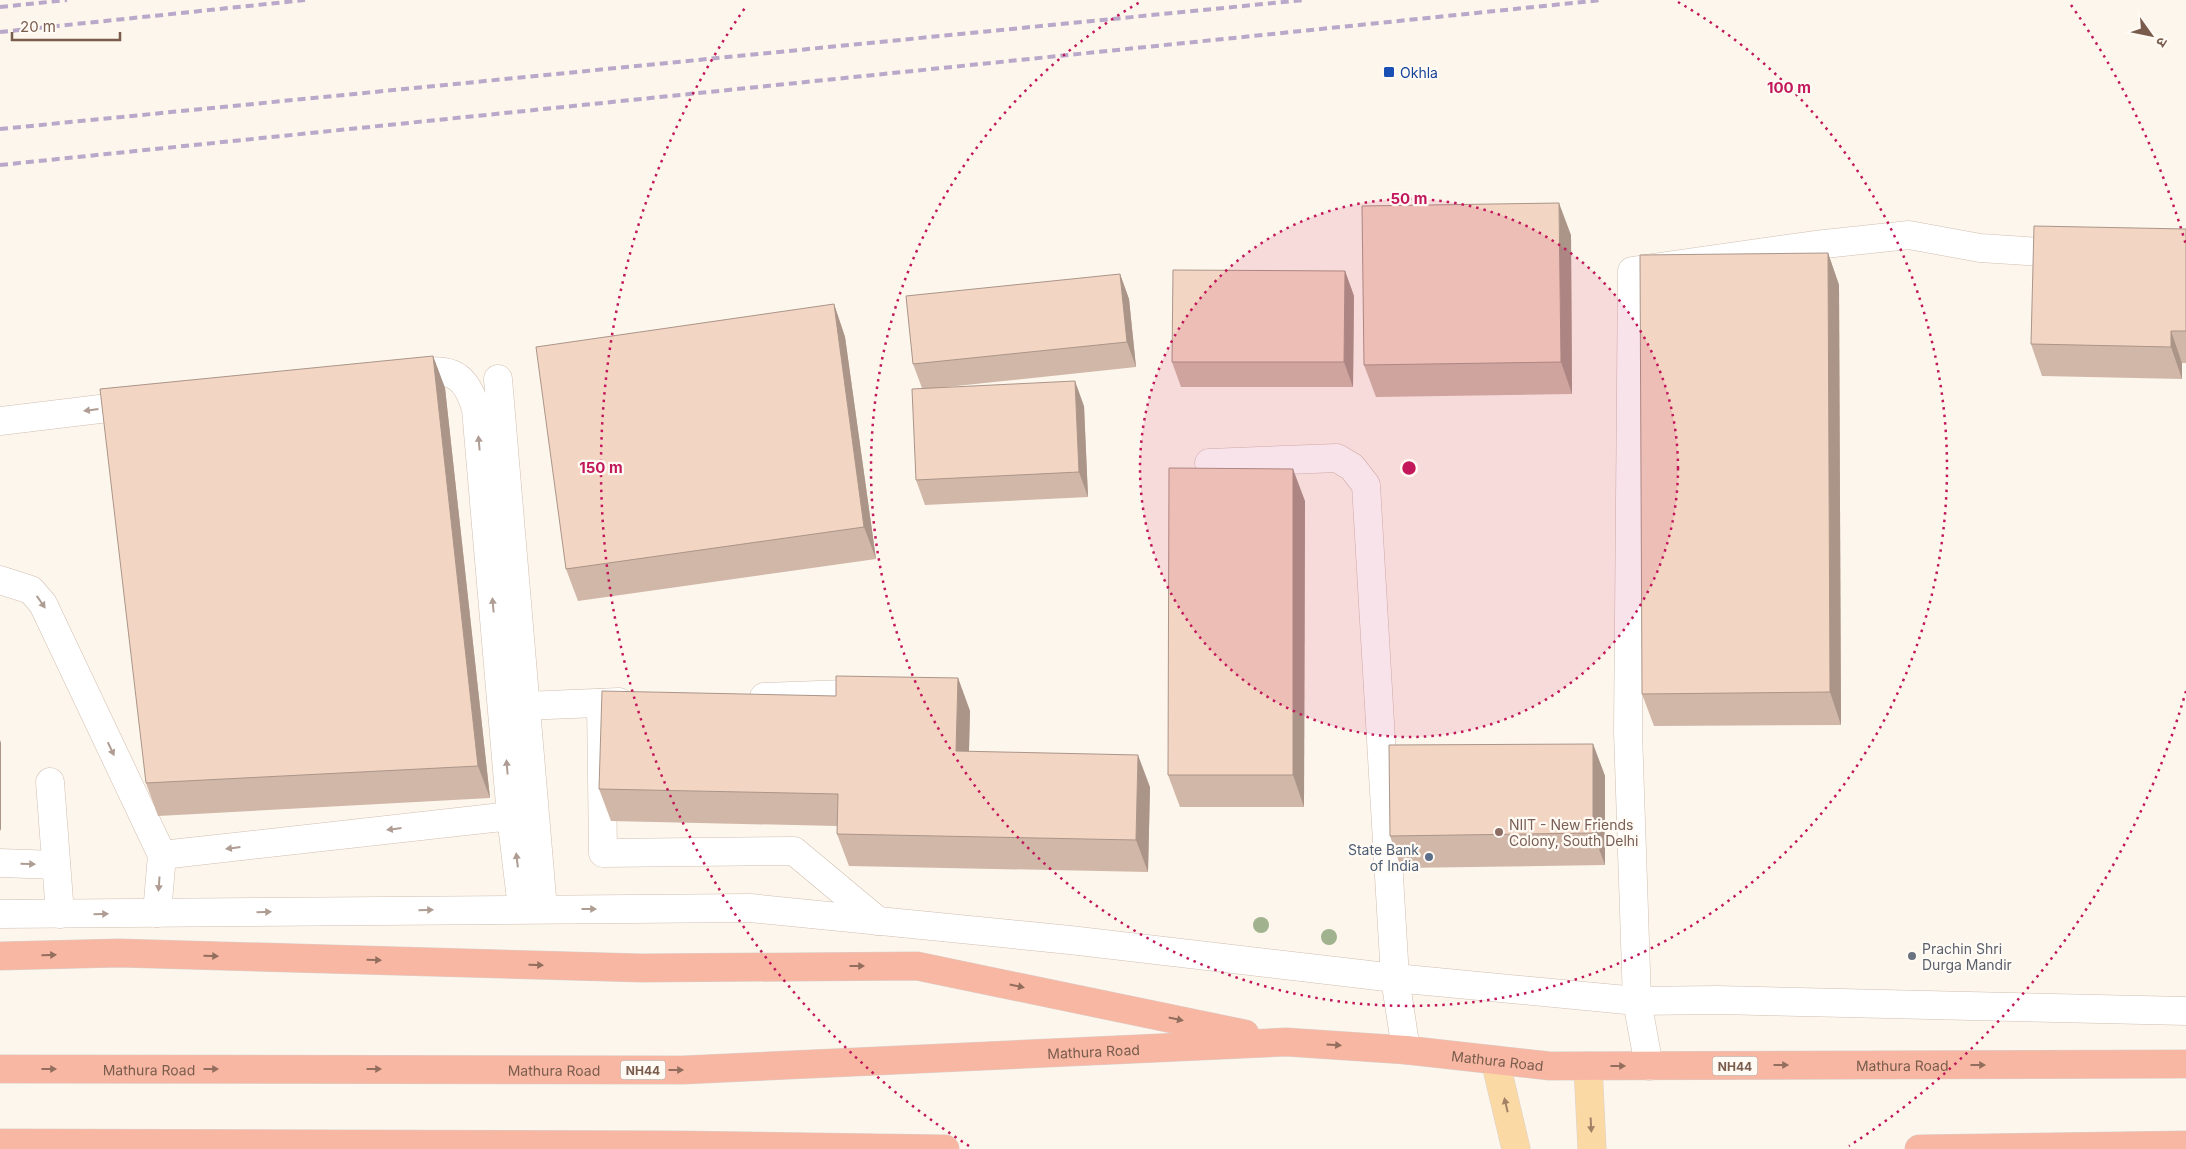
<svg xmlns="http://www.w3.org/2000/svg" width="2186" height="1149" font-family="Inter,'Noto Sans Devanagari',sans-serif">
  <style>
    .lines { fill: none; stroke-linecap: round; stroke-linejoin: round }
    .minor-casing { stroke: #d1beb0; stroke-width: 29 }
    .major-casing { stroke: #dad1cd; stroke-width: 29 }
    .highway-casing { stroke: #dad1cd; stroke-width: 29 }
    .minor { stroke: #fff; stroke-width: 28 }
    .major { stroke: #fbd9a5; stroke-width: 28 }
    .highway { stroke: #f7b7a3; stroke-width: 28 }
    .rail { stroke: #b9a8c9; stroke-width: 4; stroke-dasharray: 8 5; stroke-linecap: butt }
    .tree { fill: #a0b28e }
    .wall { fill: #d1b7a8 }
    .shaded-wall { fill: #aa9588 }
    .building { fill: #f3d5c3; stroke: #aa9588 }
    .oneway { fill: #af9d94 }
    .oneway2 { fill: #936e5e }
    .oneway3 { fill: #a18267 }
    .ring { fill: none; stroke: #c2185b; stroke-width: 2.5; stroke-dasharray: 2.5 5 }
    .transit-dot { fill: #1a4fb4; stroke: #fffaf3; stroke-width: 2 }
    .education-dot { fill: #8d6e63; stroke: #fffaf3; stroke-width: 2 }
    .service-dot { fill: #5c6f8a; stroke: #fffaf3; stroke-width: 2 }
    .worship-dot { fill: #6b7280; stroke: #fffaf3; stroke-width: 2 }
    .labels { text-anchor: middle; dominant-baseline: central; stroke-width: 4.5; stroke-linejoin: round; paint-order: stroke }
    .shield { fill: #fffaf3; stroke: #a28b7f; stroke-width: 1 }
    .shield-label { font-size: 12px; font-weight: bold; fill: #7a5c4d }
    .transit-label { font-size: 14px; fill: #164399; stroke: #fffaf3; text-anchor: start }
    .education-label { font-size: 14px; fill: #785e54; stroke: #fffaf3; text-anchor: start }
    .service-label { font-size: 14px; fill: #4e5e75; stroke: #fffaf3; text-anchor: end }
    .worship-label { font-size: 14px; fill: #5b616d; stroke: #fffaf3; text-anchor: start }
    .street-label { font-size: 14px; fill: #7a5c4d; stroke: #fffaf3 }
    .centre { fill: #c2185b; stroke: #fffaf3; stroke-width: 2.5 }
    .ring-label { font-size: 15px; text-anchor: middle; font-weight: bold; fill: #c2185b; stroke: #fffaf3; stroke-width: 4.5; stroke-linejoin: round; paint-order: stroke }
  </style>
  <rect width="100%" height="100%" fill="#fdf6ec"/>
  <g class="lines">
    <g class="minor-casing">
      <g id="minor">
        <path d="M 402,374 C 442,370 463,364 476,409 L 511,816"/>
        <polyline points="498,379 543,909"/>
        <polyline points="0,421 141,404"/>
        <polyline points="1209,463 1337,458 1352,467 1366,485 1395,978 1406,1050"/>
        <polyline points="0,580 31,590 43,604 162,855 157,913"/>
        <polyline points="764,697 874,693"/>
        <polyline points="601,703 603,853 794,851 878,921"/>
        <polyline points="525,706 619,702"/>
        <polyline points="50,782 60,914"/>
        <polyline points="162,855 511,816 522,908"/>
        <polyline points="0,863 56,865"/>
        <polyline points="0,914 750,908 1070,940 1395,978 1637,1001 1717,1000 2186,1011"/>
        <polyline points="1649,1066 1637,1001 1628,732 1632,271 1815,245 1909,235 1980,248 2042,252 2071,247"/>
      </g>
    </g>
    <g class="major-casing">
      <g id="major">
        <polyline points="1495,1060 1516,1149"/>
        <polyline points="1588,1066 1592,1149"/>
      </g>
    </g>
    <g class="highway-casing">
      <g id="highway">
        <polyline points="0,956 119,953 642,968 917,966 1245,1034"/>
        <path id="s1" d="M 0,1069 L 683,1070 L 1286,1042 L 1406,1050 L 1550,1066 L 2186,1064"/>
        <polyline points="0,1143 677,1145 945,1149"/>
        <polyline points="1919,1149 2186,1145"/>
      </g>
    </g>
    <use href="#minor" class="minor"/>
    <use href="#major" class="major"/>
    <use href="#highway" class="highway"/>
    <g class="rail">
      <polyline points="0,7 67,0"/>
      <polyline points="0,32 305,0"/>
      <polyline points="0,129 1304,0"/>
      <polyline points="0,165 1602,0"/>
    </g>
  </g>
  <g class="tree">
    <circle cx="1261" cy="925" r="8"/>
    <circle cx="1329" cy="937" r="8"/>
  </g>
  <g class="wall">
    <polygon points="2186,229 2186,363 2182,363 2182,379 2042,376 2031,344"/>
    <polygon points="1571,235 1572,394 1376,397 1364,365"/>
    <polygon points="1828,253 1839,285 1841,725 1654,726 1642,694"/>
    <polygon points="1345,271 1354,296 1353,387 1181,387 1172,362"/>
    <polygon points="1120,274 1129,299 1136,367 937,388 1084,406 1088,497 925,505 916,480 922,388 913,364"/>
    <polygon points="834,304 845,337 876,559 578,601 566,569"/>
    <polygon points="433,356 445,388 490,798 158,816 146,783"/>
    <polygon points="1305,501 1304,807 1180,807 1168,775"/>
    <polygon points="958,678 970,711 969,752 1150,787 1148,872 849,866 837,834 837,826 611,821 599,789 836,696"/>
    <polygon points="1593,744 1605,776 1605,865 1401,868 1390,836"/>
  </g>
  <g class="shaded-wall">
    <polygon points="1559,203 1571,235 1572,394 1561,362"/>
    <polygon points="1828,253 1839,285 1841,725 1830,692"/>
    <polygon points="1345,271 1354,296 1353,387 1344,362"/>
    <polygon points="1120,274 1129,299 1136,367 1127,342"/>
    <polygon points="834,304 845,337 876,559 864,527"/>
    <polygon points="2171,331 2182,363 2182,379 2171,347"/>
    <polygon points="433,356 445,388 490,798 478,766"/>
    <polygon points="1075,381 1084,406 1088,497 1079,472"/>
    <polygon points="1293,469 1305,501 1304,807 1293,775"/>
    <polygon points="958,678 970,711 968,784 956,751"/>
    <polygon points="0,740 1,743 1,831 0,829"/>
    <polygon points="1593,744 1605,776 1605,865 1593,833"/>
    <polygon points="1138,755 1150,787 1148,872 1136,840"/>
  </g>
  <g class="building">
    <polygon points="1559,203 1561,362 1364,365 1362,206"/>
    <polygon points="2034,226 2186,229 2186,331 2171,331 2171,347 2031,344"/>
    <polygon points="1828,253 1830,692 1642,694 1640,255"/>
    <polygon points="1173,270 1345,271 1344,362 1172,362"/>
    <polygon points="1120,274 1127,342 913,364 906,296"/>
    <polygon points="834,304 864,527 566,569 536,347"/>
    <polygon points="433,356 478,766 146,783 100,389"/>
    <polygon points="1075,381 1079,472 916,480 912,389"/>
    <polygon points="1169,468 1293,469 1293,775 1168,775"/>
    <polygon points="836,676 958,678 956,751 1138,755 1136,840 837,834 838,794 599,789 602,691 836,696"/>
    <polygon points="1593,744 1593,833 1390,836 1389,745"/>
  </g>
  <defs><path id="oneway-solid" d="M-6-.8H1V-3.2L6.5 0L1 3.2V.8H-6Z" transform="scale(1.25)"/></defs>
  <g class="oneway">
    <use href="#oneway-solid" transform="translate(91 410) rotate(173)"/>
    <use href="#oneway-solid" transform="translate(479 443) rotate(-95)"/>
    <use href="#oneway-solid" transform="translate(41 602) rotate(55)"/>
    <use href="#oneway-solid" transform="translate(493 605) rotate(-95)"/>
    <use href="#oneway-solid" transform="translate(111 749) rotate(65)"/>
    <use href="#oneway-solid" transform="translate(507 767) rotate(-95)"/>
    <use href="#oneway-solid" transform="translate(394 829) rotate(173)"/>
    <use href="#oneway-solid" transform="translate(233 848) rotate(173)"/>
    <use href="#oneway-solid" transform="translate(517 860) rotate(-97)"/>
    <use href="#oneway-solid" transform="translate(28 864) rotate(2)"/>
    <use href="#oneway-solid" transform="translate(159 884) rotate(94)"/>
    <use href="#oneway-solid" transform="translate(589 909)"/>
    <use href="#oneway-solid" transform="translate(426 910) rotate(-1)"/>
    <use href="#oneway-solid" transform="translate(264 912) rotate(-1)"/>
    <use href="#oneway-solid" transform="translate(101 914) rotate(-1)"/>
  </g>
  <g class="oneway2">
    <use href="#oneway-solid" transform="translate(49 955) rotate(-2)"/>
    <use href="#oneway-solid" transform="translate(211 956) rotate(2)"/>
    <use href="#oneway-solid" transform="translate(374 960) rotate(2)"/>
    <use href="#oneway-solid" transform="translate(536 965) rotate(2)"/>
    <use href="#oneway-solid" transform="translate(857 966)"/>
    <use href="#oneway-solid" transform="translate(1017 986) rotate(12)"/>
    <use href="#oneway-solid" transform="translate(1176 1019) rotate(12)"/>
    <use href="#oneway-solid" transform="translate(1334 1045) rotate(4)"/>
    <use href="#oneway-solid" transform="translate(1781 1065)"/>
    <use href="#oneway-solid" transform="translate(1978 1065)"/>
    <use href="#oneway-solid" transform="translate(1618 1066)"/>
    <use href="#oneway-solid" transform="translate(49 1069)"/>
    <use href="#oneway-solid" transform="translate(211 1069)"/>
    <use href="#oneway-solid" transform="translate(374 1069)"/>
    <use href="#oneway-solid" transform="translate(676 1070)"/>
  </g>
  <g class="oneway3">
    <use href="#oneway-solid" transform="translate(1506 1105) rotate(-103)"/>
    <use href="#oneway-solid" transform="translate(1591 1125) rotate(87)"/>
  </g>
  <circle cx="1409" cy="468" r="269" fill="#c2185b" fill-opacity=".12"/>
  <g class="ring">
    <circle cx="1409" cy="468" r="269"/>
    <path d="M1678 2A538 538 0 1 1 1140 2"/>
    <path d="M2186 691A808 808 0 0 1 1849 1146M969 1146A808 808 0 0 1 747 5M2071 5A808 808 0 0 1 2186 245"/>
  </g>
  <rect class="transit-dot" x="1383" y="66" width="12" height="12" rx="2.5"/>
  <circle class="education-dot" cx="1499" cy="832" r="5"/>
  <circle class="service-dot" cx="1429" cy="857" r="5"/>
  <circle class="worship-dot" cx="1912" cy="956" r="5"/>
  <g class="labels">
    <g class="shield">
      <rect x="1712.5" y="1056.5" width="45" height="19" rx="4"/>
      <rect x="620.5" y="1060.5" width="45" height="19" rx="4"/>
    </g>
    <g class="shield-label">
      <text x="1735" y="1066">NH44</text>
      <text x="643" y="1070">NH44</text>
    </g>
    <g class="transit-label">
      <text x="1400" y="72">Okhla</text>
    </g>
    <g class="education-label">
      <text x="1509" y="824">NIIT - New Friends<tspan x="1509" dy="16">Colony, South Delhi</tspan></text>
    </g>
    <g class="service-label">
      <text x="1419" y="849">State Bank<tspan x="1419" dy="16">of India</tspan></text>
    </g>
    <g class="worship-label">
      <text x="1922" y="948">Prachin Shri<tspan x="1922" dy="16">Durga Mandir</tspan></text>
    </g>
    <g class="street-label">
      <text stroke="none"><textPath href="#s1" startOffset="1094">Mathura Road</textPath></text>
      <text stroke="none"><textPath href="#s1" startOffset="1499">Mathura Road</textPath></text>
      <text stroke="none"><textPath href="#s1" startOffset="1904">Mathura Road</textPath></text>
      <text stroke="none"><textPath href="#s1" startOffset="149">Mathura Road</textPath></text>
      <text stroke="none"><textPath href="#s1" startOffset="554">Mathura Road</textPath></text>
    </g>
  </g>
  <circle cx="1409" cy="468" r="8" class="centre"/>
  <g class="ring-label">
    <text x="1789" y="93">100 m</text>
    <text x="1409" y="204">50 m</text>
    <text x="601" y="473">150 m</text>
  </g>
  <g transform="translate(2151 35) rotate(123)" stroke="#fffaf3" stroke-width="4" paint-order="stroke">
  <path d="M0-4L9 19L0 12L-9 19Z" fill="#7a5c4d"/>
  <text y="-8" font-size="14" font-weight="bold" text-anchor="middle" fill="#7a5c4d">उ</text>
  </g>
  <path d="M12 32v8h108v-8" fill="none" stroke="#7a5c4d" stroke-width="2.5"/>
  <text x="20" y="32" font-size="15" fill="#7a5c4d" stroke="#fffaf3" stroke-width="4" paint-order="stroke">20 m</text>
</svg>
